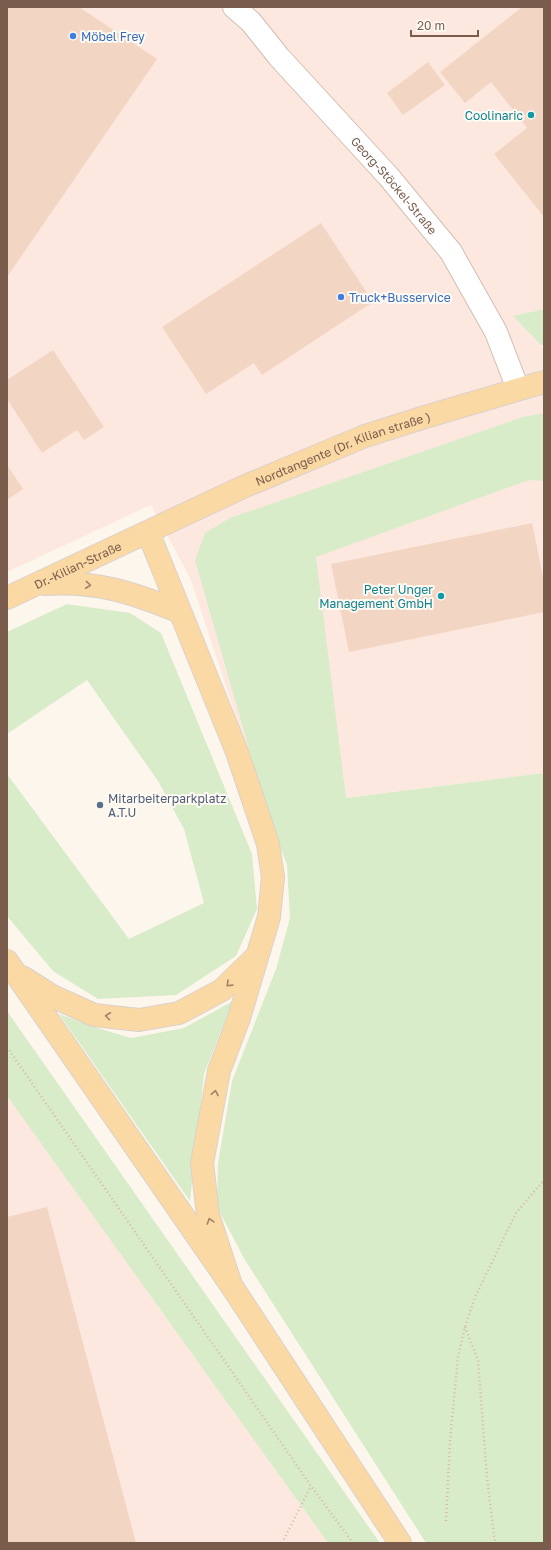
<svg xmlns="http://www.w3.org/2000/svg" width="551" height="1550" font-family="'Golos Text',sans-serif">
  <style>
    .commercial { fill: #fde8e0 }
    .green { fill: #d8ecc9 }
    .building { fill: #f3d5c3 }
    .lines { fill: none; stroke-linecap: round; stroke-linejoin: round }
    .minor-casing { stroke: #d1beb0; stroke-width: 24 }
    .major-casing { stroke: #dad1cd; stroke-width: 24 }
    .path { stroke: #d9b8a5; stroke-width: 2.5; stroke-dasharray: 1 3; stroke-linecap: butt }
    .minor { stroke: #fff; stroke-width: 22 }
    .major { stroke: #fbd9a5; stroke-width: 22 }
    .oneway { stroke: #a18267 }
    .shop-dot { fill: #3f7fe0; stroke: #fffaf3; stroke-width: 1.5 }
    .culture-dot { fill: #0f9aa8; stroke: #fffaf3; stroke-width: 1.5 }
    .service-dot { fill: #5c6f8a; stroke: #fffaf3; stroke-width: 1.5 }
    .labels { text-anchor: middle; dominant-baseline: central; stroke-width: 4; stroke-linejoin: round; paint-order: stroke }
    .shop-label { font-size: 12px; fill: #366cbe; stroke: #fffaf3; text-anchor: start }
    .culture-label { font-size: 12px; fill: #0d838f; stroke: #fffaf3; text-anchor: end }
    .street-label { font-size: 12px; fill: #7a5c4d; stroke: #fffaf3 }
    .service-label { font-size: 12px; fill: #4e5e75; stroke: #fffaf3; text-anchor: start }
  </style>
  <rect width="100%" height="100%" fill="#fdf6ec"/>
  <g class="commercial">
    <polygon points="7,7 544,7 544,309 513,316 541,345 544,355 544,773 266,808 191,580 151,505 7,572"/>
    <polygon points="7,1096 54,1161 328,1543 7,1543"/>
  </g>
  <g class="green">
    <polygon points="544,309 544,345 541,345 513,316"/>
    <polygon points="544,413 544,481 529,480 316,557 346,798 544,773 544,1543 426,1543 245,1260 217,1207 218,1163 232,1081 276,969 290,918 287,865 266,808 195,560 205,533 230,518 523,417"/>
    <polygon points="67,604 130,613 161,633 252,854 257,909 236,956 176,995 98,999 53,971 7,916 7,774 129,939 204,903 184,829 158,781 87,680 7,734 7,632"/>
    <polygon points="233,1001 204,1074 190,1201 59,1014 91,1026 131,1038 184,1028"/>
    <polygon points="7,1011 380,1543 328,1543 7,1096"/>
  </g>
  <g class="building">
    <polygon points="7,7 79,7 157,59 7,277"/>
    <polygon points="522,7 544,7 544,217 494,154 527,128 491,82 465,103 440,72"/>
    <polygon points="428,62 445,85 403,115 387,93"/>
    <polygon points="321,223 373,302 262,375 254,363 206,394 162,327"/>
    <polygon points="53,350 104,427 84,440 77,430 42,453 7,399 7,380"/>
    <polygon points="7,465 23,489 7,500"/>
    <polygon points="532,523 544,581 544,612 349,652 331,564"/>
    <polygon points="47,1207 136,1543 7,1543 7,1217"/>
  </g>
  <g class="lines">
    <g class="minor-casing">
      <g id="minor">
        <path id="s1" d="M 234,7 L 251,22 L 279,57 L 389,177 L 451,252 L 496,332 L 518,389"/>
      </g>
    </g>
    <g class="major-casing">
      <g id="major">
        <polyline points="148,532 237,752 268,844 273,877 269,917 239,1018 219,1071 202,1163 208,1215 231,1285"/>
        <path d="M 44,584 C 98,581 131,592 180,612"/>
        <path id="s2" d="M 7,598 L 243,487 L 365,436 L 425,417 L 544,382"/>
        <polyline points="7,961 231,1285 400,1543"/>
        <polyline points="22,977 52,996 94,1015 139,1020 179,1013 222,990 256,957"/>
      </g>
    </g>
    <g class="path">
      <polyline points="7,1047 311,1486 353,1543"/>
      <polyline points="465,1327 478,1360 487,1478 495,1543"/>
      <polyline points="446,1521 450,1441 458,1357 465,1327 475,1297 516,1213 544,1180"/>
      <polyline points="282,1543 311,1486"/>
    </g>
    <use href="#minor" class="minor"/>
    <use href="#major" class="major"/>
  </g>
  <defs><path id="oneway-chevron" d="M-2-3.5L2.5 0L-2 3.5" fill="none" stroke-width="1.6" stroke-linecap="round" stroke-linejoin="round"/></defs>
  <g class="oneway">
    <use href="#oneway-chevron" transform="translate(88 585) rotate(6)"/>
    <use href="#oneway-chevron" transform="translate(229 984) rotate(136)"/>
    <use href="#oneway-chevron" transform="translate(108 1016) rotate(-173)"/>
    <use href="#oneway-chevron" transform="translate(215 1093) rotate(-79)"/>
    <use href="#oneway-chevron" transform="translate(210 1221) rotate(-107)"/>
  </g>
  <g class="shop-dot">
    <circle cx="73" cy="36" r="4"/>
    <circle cx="341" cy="297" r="4"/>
  </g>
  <g class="culture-dot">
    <circle cx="531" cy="115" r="4"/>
    <circle cx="441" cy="596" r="4"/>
  </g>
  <circle class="service-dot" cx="100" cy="805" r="4"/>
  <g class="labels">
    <g class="shop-label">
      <text x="81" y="36">Möbel Frey</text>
      <text x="349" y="297">Truck+Busservice</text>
    </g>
    <g class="culture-label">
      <text x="523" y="115">Coolinaric</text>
      <text x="433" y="589">Peter Unger<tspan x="433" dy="14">Management GmbH</tspan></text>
    </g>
    <g class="street-label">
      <text stroke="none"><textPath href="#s1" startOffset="240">Georg-Stöckel-Straße</textPath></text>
      <text stroke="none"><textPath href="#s2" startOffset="368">Nordtangente (Dr. Kilian straße )</textPath></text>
      <text stroke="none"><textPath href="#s2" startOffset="78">Dr.-Kilian-Straße</textPath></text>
    </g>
    <g class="service-label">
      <text x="108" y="798">Mitarbeiterparkplatz<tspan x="108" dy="14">A.T.U</tspan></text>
    </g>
  </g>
  <rect width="551" height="1550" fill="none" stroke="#7a5c4d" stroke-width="16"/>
  <path d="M411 30v6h67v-6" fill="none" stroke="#7a5c4d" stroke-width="2"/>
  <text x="417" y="30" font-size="12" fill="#7a5c4d" stroke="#fffaf3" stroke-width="3" paint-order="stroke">20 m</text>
</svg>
